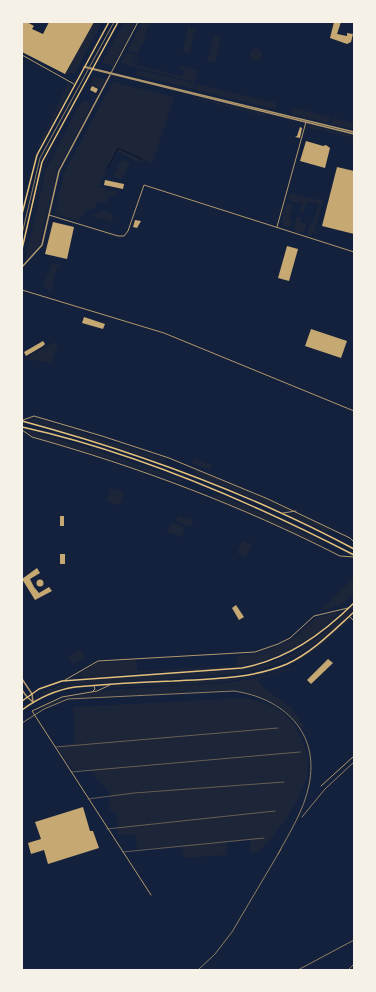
<svg xmlns="http://www.w3.org/2000/svg" width="376" height="992" font-family="Ubuntu,sans-serif">
  <style>
    .green { fill: #1d2539 }
    .lines { fill: none; stroke-linecap: round; stroke-linejoin: round }
    .stream { stroke: #0b132b; stroke-width: 1 }
    .building { fill: #c6a872 }
    .service { stroke: #b1986c; stroke-width: 0.5 }
    .minor { stroke: #b1986c; stroke-width: 1 }
    .tertiary { stroke: #b1986c; stroke-width: 1.5 }
    .secondary { stroke: #e5c07b; stroke-width: 1.5 }
    .primary { stroke: #e5c07b; stroke-width: 1.5 }
    .tram { stroke: #918062; stroke-width: 1 }
    .rail { stroke: #918062; stroke-width: 1 }
  </style>
  <rect width="100%" height="100%" fill="#14213d"/>
  <g class="green">
    <polygon points="93,22 102,22 75,73 66,74"/>
    <polygon points="124,22 136,22 113,66 102,63"/>
    <polygon points="142,22 150,22 150,25 148,25 143,45 141,45 139,53 127,51"/>
    <polygon points="190,26 190,28 197,30 196,32 194,32 190,54 181,51 183,50 188,30 187,27"/>
    <polygon points="214,36 221,38 215,62 207,61"/>
    <circle cx="256" cy="55" r="6"/>
    <polygon points="126,53 135,54 132,67 121,63"/>
    <polygon points="136,54 138,55 136,65 182,76 184,71 179,70 180,66 198,71 195,82 133,67"/>
    <polygon points="137,70 195,83 193,89 136,75"/>
    <polygon points="94,77 106,79 100,89 90,84"/>
    <polygon points="113,82 174,97 152,163 124,152 142,160 141,162 133,160 117,151 98,188 105,188 106,191 118,191 117,195 108,197 106,202 103,204 99,201 96,203 95,208 87,210 78,221 55,214 64,173"/>
    <polygon points="68,83 71,87 41,144 37,148"/>
    <polygon points="197,84 276,103 275,109 196,90"/>
    <polygon points="194,97 266,114 265,116 193,98"/>
    <polygon points="83,101 87,101 91,106 57,170 40,244 25,261 46,169 78,107"/>
    <polygon points="292,107 330,117 328,123 291,114"/>
    <polygon points="71,117 45,165 22,263 44,164"/>
    <polygon points="333,118 354,123 354,129 332,124"/>
    <polygon points="308,125 354,136 354,138 306,127"/>
    <polygon points="122,159 130,163 121,180 113,176"/>
    <polygon points="290,193 316,200 319,198 323,200 314,230 318,232 317,234 312,232 311,236 307,235 310,223 313,223 319,204 307,201 303,214 300,212 302,204 291,201 288,198"/>
    <polygon points="290,203 293,206 289,217 292,223 289,228 283,225 282,218 286,205"/>
    <polygon points="103,210 112,214 113,221 112,222 90,216"/>
    <polygon points="297,217 301,218 300,222 307,224 304,232 302,233 295,231 294,227"/>
    <polygon points="52,263 62,266 57,267 51,291 43,287"/>
    <polygon points="55,342 58,344 51,363 25,359"/>
    <polygon points="34,418 166,459 165,463 28,420"/>
    <polygon points="28,430 93,449 183,480 181,483 112,459 32,436 26,432"/>
    <polygon points="194,458 212,465 210,470 192,463"/>
    <polygon points="196,470 291,510 283,511 194,474"/>
    <polygon points="111,488 124,492 120,505 107,501"/>
    <polygon points="214,493 267,515 325,543 324,546 212,496"/>
    <polygon points="297,513 330,529 328,533 288,514"/>
    <polygon points="178,516 193,520 191,527 176,521"/>
    <polygon points="172,522 185,528 181,537 167,532"/>
    <polygon points="243,540 252,544 246,557 237,553"/>
    <polygon points="354,578 354,593 343,604 319,612"/>
    <path d="M 354,605 C 354,613 340,622 335,628 C 288,671 243,674 182,678 C 151,680 119,682 88,684 L 69,686 L 43,695 L 42,692 C 89,673 156,676 207,672 C 234,671 261,668 287,657 C 313,645 332,624 354,605 Z"/>
    <path d="M 337,612 L 337,615 C 274,677 220,668 139,673 C 123,674 88,680 75,676 L 96,663 L 135,660 L 137,662 L 137,671 L 236,666 L 237,656 L 259,653 L 285,643 L 298,635 L 315,618 Z"/>
    <polygon points="348,620 350,620 317,649 291,665 292,663 318,646"/>
    <polygon points="80,649 85,657 73,665 68,657"/>
    <path d="M 286,665 L 289,666 C 232,688 167,684 107,688 L 112,686 L 242,678 L 268,672 Z"/>
    <path d="M 289,668 L 289,670 L 257,680 L 268,691 L 291,707 L 304,726 L 301,728 C 282,704 264,695 234,690 L 68,699 L 36,711 L 53,701 L 105,690 L 225,683 L 259,678 Z"/>
    <path d="M 244,698 C 256,701 269,703 279,710 C 300,723 313,756 306,780 C 302,790 297,802 291,811 C 283,826 269,839 259,852 L 250,853 L 250,840 L 226,842 L 227,855 L 184,858 L 182,847 L 137,849 L 136,835 L 118,835 L 117,814 L 109,809 L 110,794 L 90,771 L 73,770 L 56,746 L 75,743 L 73,707 Z"/>
  </g>
  <g class="lines">
    <polyline class="stream" points="107,169 118,148 142,159"/>
  </g>
  <g class="building">
    <polygon points="22,22 27,22 34,26 32,29 43,34 49,22 94,22 65,74 22,52"/>
    <polygon points="334,22 341,22 337,34 347,36 347,33 353,34 351,42 347,44 330,38"/>
    <polygon points="92,86 98,89 96,93 90,90"/>
    <polygon points="300,127 302,128 300,138 295,137 297,136"/>
    <polygon points="306,141 323,146 326,145 330,148 325,168 300,161"/>
    <polygon points="337,167 354,171 354,234 322,226"/>
    <polygon points="105,180 124,184 123,189 104,185"/>
    <polygon points="135,220 141,221 137,228 133,227"/>
    <polygon points="53,222 74,227 67,259 45,254"/>
    <polygon points="287,246 298,249 289,281 278,278"/>
    <polygon points="84,317 105,324 103,329 82,323"/>
    <polygon points="311,329 347,341 341,358 305,346"/>
    <polygon points="43,341 45,344 43,346 26,356 24,352"/>
    <rect x="60" y="516" width="4" height="10"/>
    <rect x="60" y="554" width="5" height="10"/>
    <polygon points="37,568 40,573 30,579 34,587 39,593 49,587 52,591 35,600 22,579"/>
    <circle cx="40" cy="583" r="3.5"/>
    <polygon points="236,605 244,617 239,620 232,608"/>
    <polygon points="328,659 333,663 311,684 307,680"/>
    <polygon points="83,807 90,831 93,831 99,848 48,864 44,850 31,854 28,843 41,839 35,822"/>
  </g>
  <g class="lines">
    <g class="service">
      <polyline points="56,747 278,728"/>
      <polyline points="71,772 300,752"/>
      <polyline points="88,799 134,793 284,782"/>
      <polyline points="107,829 275,811"/>
      <polyline points="123,852 264,838"/>
    </g>
    <g class="minor">
      <polyline points="22,55 74,84"/>
      <polyline points="111,73 138,22"/>
      <polyline points="49,215 118,236 124,236 128,231 144,185 354,252"/>
      <polyline points="277,227 306,122"/>
      <polyline points="22,290 164,333 354,411"/>
      <polyline points="23,420 34,416 102,436 169,458 268,499 350,538 354,542"/>
      <path d="M 22,430 L 32,437 C 139,467 242,506 340,556 L 354,557"/>
      <polyline points="283,513 296,511"/>
      <polyline points="350,617 354,621"/>
      <polyline points="65,680 98,661 255,652 278,644 290,638 314,616 348,608"/>
      <polyline points="110,685 97,691 62,697 32,711 151,895"/>
      <polyline points="92,692 95,689 94,686"/>
      <polyline points="321,786 354,756"/>
    </g>
    <g class="tertiary">
      <polyline points="84,67 354,134"/>
      <polyline points="86,67 354,132"/>
      <polyline points="22,267 42,245 59,171 110,75"/>
      <polyline points="22,679 32,694 33,702"/>
      <polyline points="22,690 27,697 33,702"/>
    </g>
    <g class="secondary">
      <polyline points="22,214 37,155 109,22"/>
      <polyline points="22,249 42,162 118,22"/>
      <path d="M 22,701 L 39,689 L 62,681 L 242,668 C 288,659 321,635 354,603"/>
      <path d="M 22,710 C 38,698 56,690 75,687 C 108,684 140,682 173,681 C 211,679 251,679 287,664 C 313,652 333,631 354,612"/>
    </g>
    <g class="primary">
      <path d="M 22,421 C 137,452 249,493 354,549"/>
      <path d="M 22,427 C 136,452 251,502 354,555"/>
    </g>
    <polyline class="tram" points="22,234 40,158 114,22"/>
    <g class="rail">
      <path d="M 22,723 L 44,709 L 68,699 L 234,691 C 283,698 320,732 309,785 C 304,810 290,832 278,854"/>
      <polyline points="302,817 325,789 354,762"/>
      <polyline points="198,970 215,954 232,932 281,849"/>
      <polyline points="298,970 354,940"/>
      <polyline points="348,970 354,964"/>
    </g>
  </g>
  <rect width="376" height="992" fill="none" stroke="#f6f1e7" stroke-width="46"/>
</svg>
